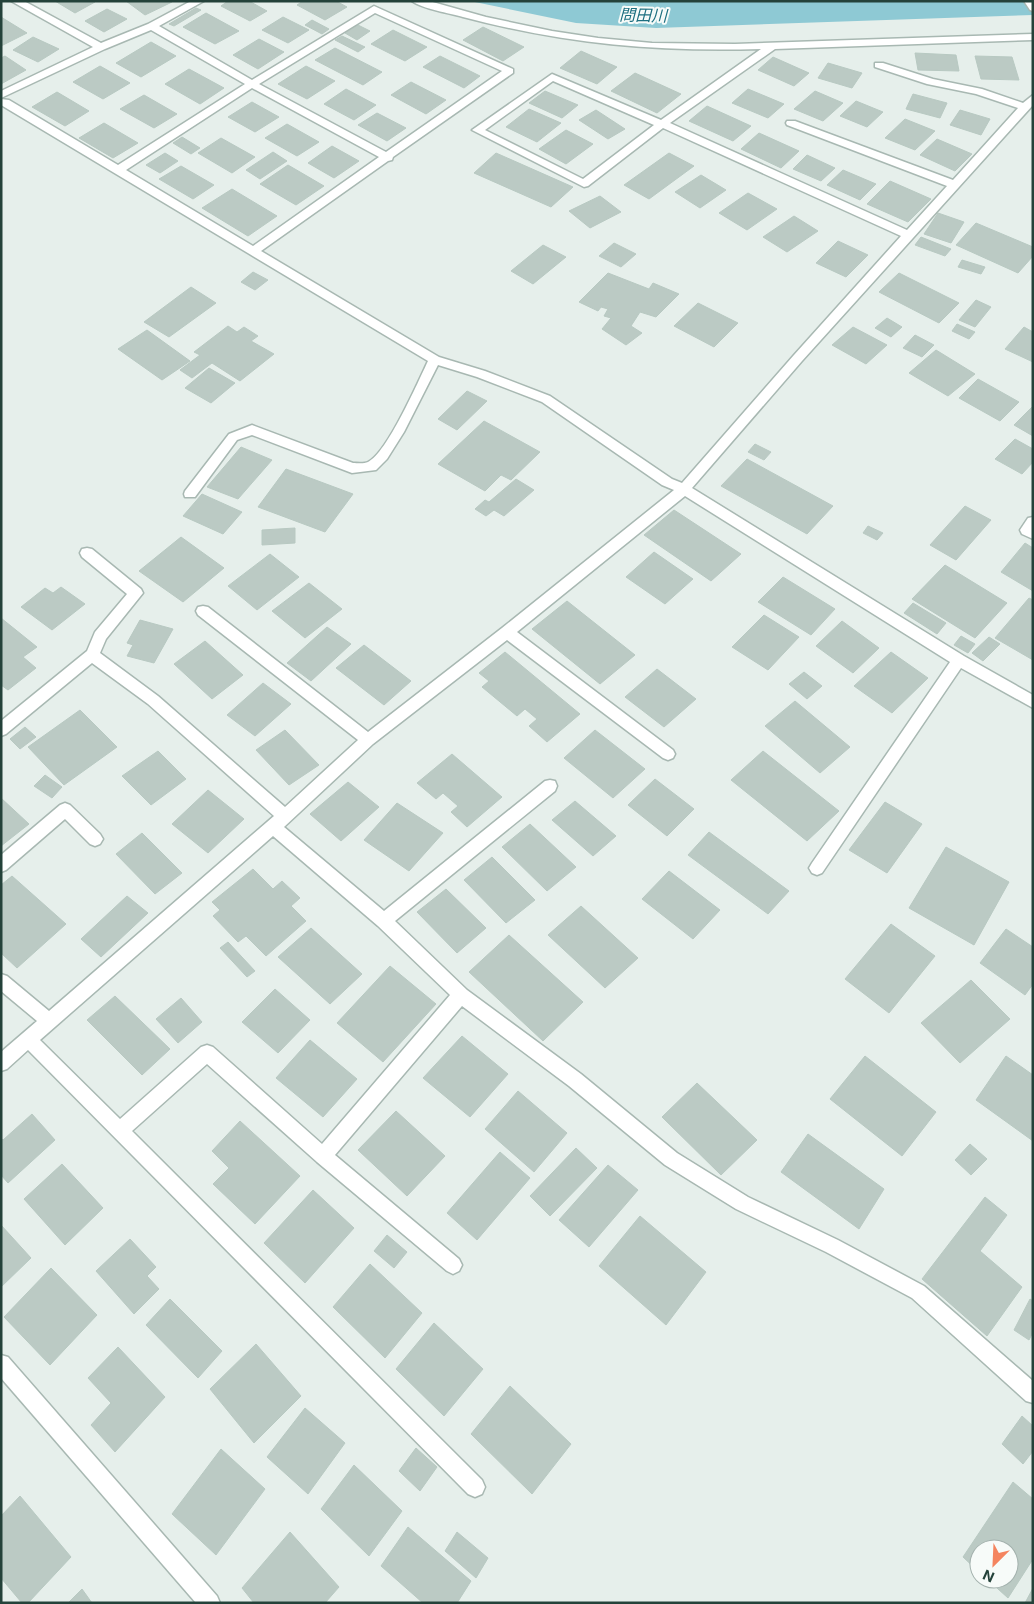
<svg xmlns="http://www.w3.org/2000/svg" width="1034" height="1604" font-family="Inter,'Noto Sans JP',sans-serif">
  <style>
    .water { fill: #8ec9d4 }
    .building { fill: #bbcac4; stroke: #b8c9c2 }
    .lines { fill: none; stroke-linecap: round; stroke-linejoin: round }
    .minor-casing { stroke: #a8b8b2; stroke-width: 3 }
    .minor { fill: #fff; fill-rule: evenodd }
    .labels { text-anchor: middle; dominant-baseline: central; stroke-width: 4; stroke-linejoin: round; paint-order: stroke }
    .far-water-label { font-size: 16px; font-style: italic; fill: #1c6f80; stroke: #f7fbf9 }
  </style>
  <rect width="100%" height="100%" fill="#e6efeb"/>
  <polygon class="water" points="470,1 1033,1 1033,15 656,28 576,23"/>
  <g class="building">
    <polygon points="55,1 93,1 95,2 75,13"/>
    <polygon points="126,1 171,1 172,2 145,15"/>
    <polygon points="228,1 249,1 267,11 250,21 221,6"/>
    <polygon points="303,1 336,1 347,7 325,20 297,5"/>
    <polygon points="196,8 201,10 174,26 169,24"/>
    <polygon points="107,9 127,19 104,32 85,21"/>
    <polygon points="206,13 239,31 215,44 183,27"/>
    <polygon points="1,17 27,33 1,46"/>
    <polygon points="283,17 309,30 288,43 262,30"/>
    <polygon points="312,20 329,29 322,34 305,25"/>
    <polygon points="358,25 370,31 357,40 345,33"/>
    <polygon points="483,27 524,47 503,61 463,40"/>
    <polygon points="393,30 427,47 405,61 371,44"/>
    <polygon points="342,36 365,47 358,52 335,40"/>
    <polygon points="33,37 59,49 38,62 13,50"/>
    <polygon points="259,39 284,52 258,69 233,55"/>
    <polygon points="151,42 176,56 141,77 116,63"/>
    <polygon points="335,48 382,72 363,85 315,60"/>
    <polygon points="581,51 617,67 597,84 560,68"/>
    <polygon points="915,53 956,55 959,71 918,70"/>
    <polygon points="5,56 26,70 1,84 1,58"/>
    <polygon points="440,56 480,76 464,88 423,67"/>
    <polygon points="975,56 1012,57 1019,80 981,79"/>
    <polygon points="773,57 809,73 794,86 758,70"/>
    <polygon points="828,63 862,73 852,88 818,78"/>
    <polygon points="100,66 130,83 103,99 73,82"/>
    <polygon points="306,66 335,81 307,99 278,84"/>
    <polygon points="189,69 224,88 200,104 165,84"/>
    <polygon points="635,73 681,94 657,113 611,91"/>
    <polygon points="411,82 446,100 426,114 391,95"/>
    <polygon points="346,89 376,105 354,120 324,104"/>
    <polygon points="748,89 784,104 768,118 732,103"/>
    <polygon points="545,91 578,105 562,118 529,103"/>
    <polygon points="815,91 843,103 823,121 794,109"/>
    <polygon points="57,92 89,111 65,126 32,107"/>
    <polygon points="913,94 947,103 940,118 906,109"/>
    <polygon points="144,95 177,114 154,128 120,109"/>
    <polygon points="856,101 883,112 867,127 840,116"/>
    <polygon points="252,102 279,117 255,132 228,117"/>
    <polygon points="707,106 751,126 733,141 689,121"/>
    <polygon points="529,109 561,123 537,142 506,127"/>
    <polygon points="596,110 625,129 608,139 579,120"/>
    <polygon points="960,110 990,119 981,135 950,125"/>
    <polygon points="377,113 406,128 387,141 358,125"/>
    <polygon points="905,119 935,131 915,150 885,138"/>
    <polygon points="104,123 138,143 113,158 79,138"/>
    <polygon points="287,124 319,142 297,156 265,138"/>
    <polygon points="566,130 593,144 566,164 539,149"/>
    <polygon points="759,133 799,151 781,168 741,149"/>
    <polygon points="182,137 200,148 191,154 173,143"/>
    <polygon points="221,138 255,157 232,173 198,153"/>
    <polygon points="937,139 972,154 955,171 920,155"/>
    <polygon points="332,146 359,161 334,178 308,163"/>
    <polygon points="273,152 287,161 260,179 246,170"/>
    <polygon points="165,153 178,161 160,173 146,165"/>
    <polygon points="496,153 573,187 551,207 474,173"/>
    <polygon points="669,153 694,166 649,199 624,185"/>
    <polygon points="807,155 835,168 821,181 793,169"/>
    <polygon points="288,165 324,186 296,205 260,184"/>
    <polygon points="181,166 214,185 193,199 159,179"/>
    <polygon points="843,170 876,184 860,200 827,185"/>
    <polygon points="701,175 726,190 700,208 675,192"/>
    <polygon points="890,181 931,199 908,222 867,204"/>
    <polygon points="232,189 277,216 248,236 202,208"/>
    <polygon points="748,193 777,209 747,230 719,213"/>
    <polygon points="600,196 621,212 590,228 569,211"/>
    <polygon points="938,213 964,222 951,243 924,234"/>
    <polygon points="794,216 818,231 787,252 763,237"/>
    <polygon points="976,223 1033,247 1033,256 1018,273 956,245"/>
    <polygon points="921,237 951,249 945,256 915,245"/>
    <polygon points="838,241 868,255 846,277 816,263"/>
    <polygon points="614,243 636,254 621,267 599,256"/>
    <polygon points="543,245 566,257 533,284 511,271"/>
    <polygon points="962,260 985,267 981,274 958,267"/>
    <polygon points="253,272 268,280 255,290 241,282"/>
    <polygon points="608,273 649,289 653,283 679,294 656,317 640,312 631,326 642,333 626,345 602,329 611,318 604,316 608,309 601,307 598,311 579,302"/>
    <polygon points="899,273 959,303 939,323 879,292"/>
    <polygon points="191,287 216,303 169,337 144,322"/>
    <polygon points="976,300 991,307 975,327 959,320"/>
    <polygon points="698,303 738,323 714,347 674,326"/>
    <polygon points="887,318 902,327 891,337 875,328"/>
    <polygon points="957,324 975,332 969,339 952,331"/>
    <polygon points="228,326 237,332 244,327 258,336 251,341 274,354 240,381 212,363 192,378 180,370 200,355 194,352"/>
    <polygon points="853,327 887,345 866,364 832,345"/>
    <polygon points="1024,327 1033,332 1033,362 1005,349"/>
    <polygon points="147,330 190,361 162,380 118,349"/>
    <polygon points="915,335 934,345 922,357 903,348"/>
    <polygon points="936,350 975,374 948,396 909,373"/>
    <polygon points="209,368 235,383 211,403 185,388"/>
    <polygon points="978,379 1019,402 1000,421 959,398"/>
    <polygon points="467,391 487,401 457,430 438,419"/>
    <polygon points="1032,407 1033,408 1033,436 1014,425"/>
    <polygon points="484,421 540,452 511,480 501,475 485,491 438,464"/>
    <polygon points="1015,439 1033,449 1033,462 1022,474 995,459"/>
    <polygon points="755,444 771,452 764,460 748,452"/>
    <polygon points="241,447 272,460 238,499 207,487"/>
    <polygon points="747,459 833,506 807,534 721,486"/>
    <polygon points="286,469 353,494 325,532 258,507"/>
    <polygon points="516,479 534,490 504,516 494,510 486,516 475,509 485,500 489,502"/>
    <polygon points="202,494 242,512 223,534 183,516"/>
    <polygon points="965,506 991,520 956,560 930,545"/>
    <polygon points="674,510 741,554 711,581 644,535"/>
    <polygon points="868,526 883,533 877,540 863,533"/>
    <polygon points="295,528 295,543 262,545 262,530"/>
    <polygon points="181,537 224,568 183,602 139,571"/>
    <polygon points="1025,543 1033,548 1033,591 1001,572"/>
    <polygon points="654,552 693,579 665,604 626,577"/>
    <polygon points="270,554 299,577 257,610 228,586"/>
    <polygon points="945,565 1007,603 975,638 912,599"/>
    <polygon points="783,577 835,609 811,635 758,602"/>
    <polygon points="309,583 342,609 305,638 272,611"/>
    <polygon points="61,587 85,604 52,630 21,607 45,588 53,593"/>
    <polygon points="1029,598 1033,600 1033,660 995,638"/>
    <polygon points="567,601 635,655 600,684 532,629"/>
    <polygon points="913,603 946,623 937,634 904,613"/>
    <polygon points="764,615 799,637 768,670 732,647"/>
    <polygon points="1,618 37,647 23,657 36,668 8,690 1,685"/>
    <polygon points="140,620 173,629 154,663 127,656 133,645 127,643"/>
    <polygon points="842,621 879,648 853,673 816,646"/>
    <polygon points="327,627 351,644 311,681 287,663"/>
    <polygon points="961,636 975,644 968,653 954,645"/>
    <polygon points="989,637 1000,644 983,661 972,653"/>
    <polygon points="205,641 243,675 212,699 174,664"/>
    <polygon points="364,645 411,681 384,705 336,668"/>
    <polygon points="505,652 580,714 547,742 529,726 537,719 525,709 517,716 482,687 489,681 479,673"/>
    <polygon points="891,652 928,678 892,713 854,686"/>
    <polygon points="657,669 696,699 664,727 625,697"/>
    <polygon points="804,672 822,686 807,699 789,684"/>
    <polygon points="263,683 291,704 255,736 227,715"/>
    <polygon points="795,701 850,747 820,773 765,726"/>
    <polygon points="80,710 117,747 64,785 28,747"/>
    <polygon points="25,727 36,737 20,749 10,739"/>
    <polygon points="285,730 319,765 289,785 256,750"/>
    <polygon points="595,730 645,769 613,798 564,758"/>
    <polygon points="158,751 186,779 151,805 122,776"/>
    <polygon points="763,751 839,811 807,841 731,780"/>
    <polygon points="452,754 502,797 467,827 451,812 458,806 443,793 436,799 417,783"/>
    <polygon points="45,775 62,787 52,798 34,786"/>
    <polygon points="655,779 694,809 667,836 628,805"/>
    <polygon points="348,782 379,807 341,841 310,814"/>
    <polygon points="208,790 244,819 208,853 172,824"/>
    <polygon points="1,798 29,824 1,846"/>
    <polygon points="575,801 616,836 593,856 552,820"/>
    <polygon points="885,802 922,824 887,873 849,850"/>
    <polygon points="397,803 443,833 409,871 364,840"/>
    <polygon points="530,824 576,867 547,891 502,847"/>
    <polygon points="709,832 789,891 768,914 688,855"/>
    <polygon points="142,833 182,873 155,894 116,854"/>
    <polygon points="946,847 1009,882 974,945 909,908"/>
    <polygon points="492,857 535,900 506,923 464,880"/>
    <polygon points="253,869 273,889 282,881 300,898 291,906 306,921 266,956 246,936 238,942 213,916 220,910 212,902"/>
    <polygon points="669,871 720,910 693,939 642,899"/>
    <polygon points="12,876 66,924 17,968 1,953 1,885"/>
    <polygon points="446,889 486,928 457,953 417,912"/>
    <polygon points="127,896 148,913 101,957 81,939"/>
    <polygon points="581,906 638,958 605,988 548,935"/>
    <polygon points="891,924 935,956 889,1013 845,979"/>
    <polygon points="311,928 362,974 330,1004 278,957"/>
    <polygon points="1006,929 1033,947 1033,984 1025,995 980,963"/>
    <polygon points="509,935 583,1002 543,1041 469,972"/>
    <polygon points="228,942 255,971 247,977 220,948"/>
    <polygon points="390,966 436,1004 383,1062 337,1023"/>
    <polygon points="971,980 1010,1019 960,1063 921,1023"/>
    <polygon points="275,989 310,1020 278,1053 242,1022"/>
    <polygon points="115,996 170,1049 142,1075 87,1020"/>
    <polygon points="181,998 202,1022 178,1043 156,1019"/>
    <polygon points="462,1036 508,1074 470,1117 423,1078"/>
    <polygon points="310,1040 357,1079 323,1117 276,1078"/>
    <polygon points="865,1056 936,1112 902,1156 830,1099"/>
    <polygon points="1006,1056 1033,1075 1033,1141 976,1100"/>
    <polygon points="697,1083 757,1140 721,1175 662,1117"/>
    <polygon points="518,1091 567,1133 534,1172 485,1129"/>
    <polygon points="396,1111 445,1156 407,1196 358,1150"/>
    <polygon points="32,1114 55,1140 8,1183 1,1175 1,1138 3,1140"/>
    <polygon points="240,1121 300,1176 255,1224 213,1184 229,1168 212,1151"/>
    <polygon points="808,1134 884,1189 859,1229 781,1172"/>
    <polygon points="970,1144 987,1159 971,1175 955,1160"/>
    <polygon points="576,1148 597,1168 550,1216 530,1196"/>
    <polygon points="500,1152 530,1178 477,1240 447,1213"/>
    <polygon points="62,1164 103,1208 65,1245 24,1199"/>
    <polygon points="608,1165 638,1190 589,1247 559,1220"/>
    <polygon points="313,1190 354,1228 305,1283 264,1243"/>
    <polygon points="985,1197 1007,1215 980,1251 1022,1287 987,1336 922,1279"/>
    <polygon points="640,1216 706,1272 666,1325 599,1266"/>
    <polygon points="1,1225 31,1258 1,1287"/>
    <polygon points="387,1235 407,1252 394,1268 374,1251"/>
    <polygon points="130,1239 156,1267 147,1276 159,1289 134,1314 96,1271"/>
    <polygon points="370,1264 422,1313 385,1358 333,1307"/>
    <polygon points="51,1268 97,1315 50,1365 4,1317"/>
    <polygon points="170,1299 222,1351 198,1378 146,1325"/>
    <polygon points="1030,1299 1033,1301 1033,1332 1029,1340 1014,1330"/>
    <polygon points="434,1323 483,1369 444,1416 396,1369"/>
    <polygon points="256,1344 301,1396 254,1443 210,1389"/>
    <polygon points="118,1347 165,1397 115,1452 91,1425 111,1403 88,1378"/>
    <polygon points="510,1386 571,1444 532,1494 471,1434"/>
    <polygon points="305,1408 345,1443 308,1494 267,1457"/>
    <polygon points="1022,1416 1033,1426 1033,1451 1023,1464 1002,1444"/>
    <polygon points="416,1448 437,1467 420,1491 399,1471"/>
    <polygon points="221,1449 265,1489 216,1555 172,1514"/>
    <polygon points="354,1465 402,1511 369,1556 321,1509"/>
    <polygon points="1013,1482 1033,1499 1033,1559 1008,1598 987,1579 1009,1579 1009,1549 979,1549 979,1572 963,1557"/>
    <polygon points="20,1496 71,1557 28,1603 22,1603 1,1578 1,1516"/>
    <polygon points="408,1527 471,1581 457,1603 423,1603 381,1566"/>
    <polygon points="290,1532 339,1587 325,1603 254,1603 242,1588"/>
    <polygon points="457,1532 488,1558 476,1578 445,1551"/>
    <polygon points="1033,1588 1033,1603 1025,1603"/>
    <polygon points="82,1589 92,1603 68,1603"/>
  </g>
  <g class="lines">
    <g class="minor-casing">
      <g id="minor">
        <path d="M 11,1 L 24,1 L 101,43 L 148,24 L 191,1 L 204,1 L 159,26 L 252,80 L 374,6 L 513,69 L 513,73 L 393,157 L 392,160 L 388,161 L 261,251 L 439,357 L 485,371 L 550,396 L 672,479 L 682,483 L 794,355 L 901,236 L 663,128 L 588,186 L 584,187 L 472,130 L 552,74 L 661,120 L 761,49 C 655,52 566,44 463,17 C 450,13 422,9 412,1 L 429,1 L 486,17 L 552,31 L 598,38 L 652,43 L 735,44 L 1033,34 L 1033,40 L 775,49 L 670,123 L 907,230 L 947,186 L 787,125 L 786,123 L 787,121 L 795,121 L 953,180 L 1018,108 L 976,94 L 927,84 L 875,67 L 875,63 L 883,63 L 933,79 L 982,89 L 1023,103 L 1033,95 L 1033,105 L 802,361 L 692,488 L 964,656 L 1033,695 L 1033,708 L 961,668 L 822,873 L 817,875 L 812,873 L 809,868 L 812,863 L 950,662 L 685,496 L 517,632 L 673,750 L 675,754 L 673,758 L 668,760 L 663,758 L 507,640 L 373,744 L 284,827 L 384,911 L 545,781 L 550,780 L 555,781 L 557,786 L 555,791 L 395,921 L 467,990 L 581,1074 L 677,1153 L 748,1197 L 838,1240 L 924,1286 L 1033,1381 L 1033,1403 L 1026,1401 L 912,1298 L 826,1252 L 736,1209 L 665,1165 L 569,1086 L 462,1006 L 335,1155 L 459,1259 L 462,1265 L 459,1271 L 453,1274 L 447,1271 L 317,1162 L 207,1064 L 132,1131 L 482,1480 L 485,1487 L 482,1494 L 475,1497 L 468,1494 L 28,1050 L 7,1069 L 1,1071 L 1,1052 L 37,1021 L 1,991 L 1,974 L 7,976 L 49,1011 L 274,816 L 148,704 L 92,663 L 6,734 L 1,736 L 1,721 L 87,651 L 95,632 L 127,594 L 82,557 L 80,553 L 82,549 L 87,548 L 92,549 L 141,589 L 143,593 L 106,639 L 100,653 L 158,696 L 285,807 L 358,740 L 198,615 L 196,611 L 198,607 L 203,606 L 208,607 L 368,732 L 502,628 L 674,490 L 662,485 L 542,402 L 477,377 L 438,365 L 404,432 L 387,459 L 376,470 L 352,473 L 252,435 L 237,440 L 195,497 L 185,497 L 184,494 L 185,491 L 229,434 L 252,425 L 353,463 C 357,463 364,464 368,462 C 387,453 418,382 428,361 L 1,105 L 1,99 L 9,100 L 118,165 L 245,84 L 151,30 L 105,49 L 1,98 L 1,91 L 93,47 ZM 375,13 L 502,71 L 386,152 L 259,84 ZM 553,81 L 654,125 L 583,179 L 485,130 ZM 252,88 L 379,157 L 253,246 L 126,170 ZM 273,836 L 378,926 L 450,995 L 322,1144 L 213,1047 L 207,1045 L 201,1047 L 120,1119 L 40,1040 Z"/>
        <polygon points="1024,1 1033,1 1033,11 1030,10"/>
        <polygon points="1033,517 1033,539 1022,534 1020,530 1028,518"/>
        <polygon points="65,803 70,805 100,834 103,839 100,844 95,846 90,844 65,819 6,870 1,872 1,855 60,805"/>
        <polygon points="1,1355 8,1357 217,1596 220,1603 196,1603 1,1378"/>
      </g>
    </g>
    <use href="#minor" class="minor"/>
  </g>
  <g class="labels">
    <g class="far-water-label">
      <text transform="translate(643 15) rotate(1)">問田川</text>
    </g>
  </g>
  <rect width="1034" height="1604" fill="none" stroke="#24423a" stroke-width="5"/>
  <g transform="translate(994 1564) rotate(204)"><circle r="24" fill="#f7fbf9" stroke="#a3b1ad"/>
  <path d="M0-4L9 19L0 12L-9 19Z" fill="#f4845f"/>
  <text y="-8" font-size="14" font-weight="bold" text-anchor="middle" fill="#24423a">N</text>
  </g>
</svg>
